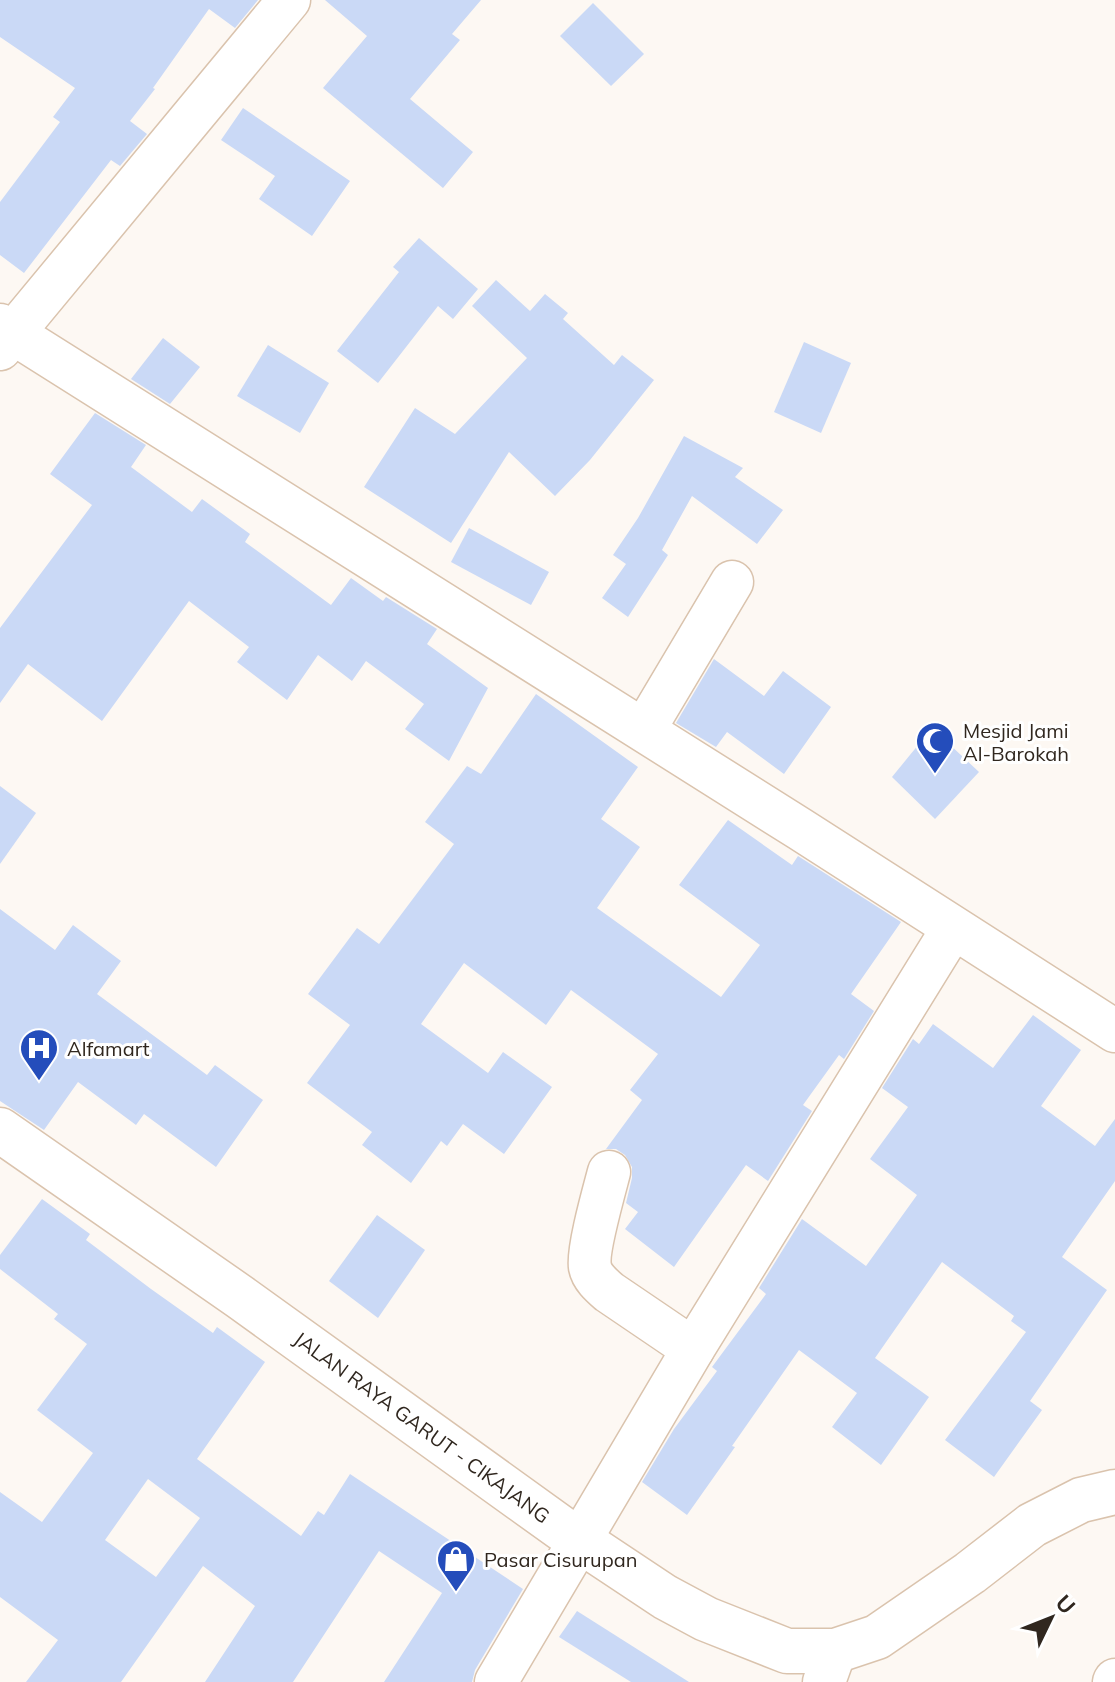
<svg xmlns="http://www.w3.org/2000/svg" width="1115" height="1682" font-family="Mulish,sans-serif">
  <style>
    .building { fill: #cad9f6; fill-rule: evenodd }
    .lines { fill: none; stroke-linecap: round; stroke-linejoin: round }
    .minor-casing { stroke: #dac3ad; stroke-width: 45 }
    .primary-casing { stroke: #dac3ad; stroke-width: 47 }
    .minor { stroke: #fff; stroke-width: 42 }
    .primary { stroke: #fff; stroke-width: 44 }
    .labels { text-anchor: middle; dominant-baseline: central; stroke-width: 6; stroke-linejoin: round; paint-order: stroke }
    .poi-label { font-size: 20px; fill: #30271f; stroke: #fff; text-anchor: start }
    .street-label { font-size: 20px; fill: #30271f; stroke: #fff }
  </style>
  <rect width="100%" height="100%" fill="#fdf8f3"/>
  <g class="building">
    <polygon points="0,0 258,0 235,28 209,9 153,88 155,89 130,121 147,134 120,166 111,160 24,273 0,255 0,202 60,122 53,117 75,88 0,37"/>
    <polygon points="325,0 481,0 452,34 460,40 410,99 473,152 443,188 323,88 367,36"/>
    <polygon points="593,3 644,54 611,86 560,36"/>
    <polygon points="243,108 350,181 312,236 259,199 275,176 221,140"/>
    <polygon points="419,238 478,289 453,319 438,306 378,383 337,351 399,272 393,267"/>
    <polygon points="496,280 530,311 545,294 568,313 563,319 614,365 622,355 654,380 590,460 555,496 509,452 451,543 364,487 415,408 455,434 527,358 472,306"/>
    <polygon points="163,338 200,367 170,404 131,379"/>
    <polygon points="804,342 851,363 821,433 774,412"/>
    <polygon points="268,345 329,383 300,433 237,396"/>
    <polygon points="95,413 146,445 131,467 192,512 202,499 250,534 245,542 331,605 351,578 383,601 386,597 437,629 427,644 488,688 449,761 405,729 424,704 366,661 352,681 318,655 287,700 237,662 249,647 189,601 102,721 28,664 0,703 0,628 92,505 50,474"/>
    <polygon points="684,436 743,468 735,477 783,510 757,544 692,496 662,550 668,555 628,617 602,598 626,564 613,555 638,518"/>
    <polygon points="469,528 549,572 531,605 451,562"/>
    <polygon points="714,659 764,696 783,671 831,707 784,774 727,732 716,747 676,723"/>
    <polygon points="536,694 638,767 601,819 640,847 597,908 721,997 760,945 679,885 728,820 792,865 798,856 901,922 851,994 874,1011 844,1059 839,1055 803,1105 812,1111 768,1181 746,1165 674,1267 625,1229 638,1212 626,1203 632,1178 632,1167 625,1155 616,1149 606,1149 642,1100 630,1090 658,1054 571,990 546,1025 464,963 421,1024 488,1073 503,1052 552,1087 504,1154 463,1124 447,1146 441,1141 411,1183 362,1145 372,1132 307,1083 350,1025 308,994 357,928 379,944 454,844 425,822 467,766 481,774"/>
    <polygon points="932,728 979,772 935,819 892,777"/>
    <polygon points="0,786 36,813 0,864"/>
    <polygon points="0,909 55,950 73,925 121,961 97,994 207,1075 215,1065 263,1100 216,1167 144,1114 136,1125 78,1082 44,1130 0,1101"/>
    <polygon points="1033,1015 1081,1050 1041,1106 1095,1146 1115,1119 1115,1181 1062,1257 1107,1290 1030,1401 1042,1410 994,1477 945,1440 1026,1332 1011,1321 1014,1316 942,1262 875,1358 929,1397 881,1465 832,1427 857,1393 799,1350 732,1446 735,1447 687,1515 642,1482 674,1429 717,1371 712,1367 766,1294 759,1288 802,1219 866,1266 917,1195 870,1159 908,1107 882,1088 913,1039 919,1044 933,1024 993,1068"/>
    <path d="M 42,1199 L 90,1234 L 86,1240 L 151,1289 L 213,1333 L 217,1327 L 265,1362 L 197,1459 L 301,1536 L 318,1511 L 324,1515 L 350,1474 L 523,1589 L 475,1670 L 472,1682 L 384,1682 L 442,1593 L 379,1551 L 293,1682 L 205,1682 L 255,1606 L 203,1566 L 121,1682 L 26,1682 L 58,1640 L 0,1597 L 0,1492 L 42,1522 L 93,1453 L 37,1410 L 87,1344 L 54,1319 L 58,1314 L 0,1269 L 0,1255 ZM 148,1479 L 200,1518 L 156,1577 L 105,1540 Z"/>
    <polygon points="377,1215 425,1250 378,1318 329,1281"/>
    <polygon points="577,1611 689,1682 631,1682 559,1637"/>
  </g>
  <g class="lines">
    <g class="minor-casing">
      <g id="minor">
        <polyline points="0,325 800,829 1115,1031"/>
        <polyline points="0,349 289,0"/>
        <polyline points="644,730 732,582"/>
        <path d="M 609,1172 C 604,1191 587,1251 590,1267 C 592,1277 601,1285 609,1292 L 693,1349"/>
        <polyline points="496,1682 693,1349 953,928"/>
        <polyline points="824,1682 835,1651"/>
        <polyline points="1114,1682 1115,1680"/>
      </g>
    </g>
    <g class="primary-casing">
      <polyline id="primary" points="0,1130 240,1297 561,1528 665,1597 706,1619 787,1651 835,1651 877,1637 970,1573 1032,1525 1081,1500 1115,1492"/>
    </g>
    <use href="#minor" class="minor"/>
    <use href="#primary" class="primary"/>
  </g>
  <defs>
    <g id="mosque-pin" transform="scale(2)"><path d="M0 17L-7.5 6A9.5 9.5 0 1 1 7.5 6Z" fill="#244dbb" stroke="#fff"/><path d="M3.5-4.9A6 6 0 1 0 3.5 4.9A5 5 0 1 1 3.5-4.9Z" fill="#fff"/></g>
    <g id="hospital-pin" transform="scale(2)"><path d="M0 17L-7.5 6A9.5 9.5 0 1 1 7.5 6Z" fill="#244dbb" stroke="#fff"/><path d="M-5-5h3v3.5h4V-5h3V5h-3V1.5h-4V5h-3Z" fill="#fff"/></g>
    <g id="shop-pin" transform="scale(2)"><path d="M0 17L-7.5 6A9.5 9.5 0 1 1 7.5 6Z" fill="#244dbb" stroke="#fff"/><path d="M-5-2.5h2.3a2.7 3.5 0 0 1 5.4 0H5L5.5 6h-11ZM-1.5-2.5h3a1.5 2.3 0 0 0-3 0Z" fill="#fff"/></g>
  </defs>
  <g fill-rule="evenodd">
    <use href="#mosque-pin" x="935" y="741"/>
    <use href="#hospital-pin" x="39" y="1048"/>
    <use href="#shop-pin" x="456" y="1559"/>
  </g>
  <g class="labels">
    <g class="poi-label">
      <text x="963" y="730">Mesjid Jami<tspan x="963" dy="23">Al-Barokah</tspan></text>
      <text x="67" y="1048">Alfamart</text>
      <text x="484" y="1559">Pasar Cisurupan</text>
    </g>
    <g class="street-label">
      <text transform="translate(422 1427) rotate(36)">JALAN RAYA GARUT - CIKAJANG</text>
    </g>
  </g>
  <g transform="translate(1051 1618) rotate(47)" stroke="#ffffff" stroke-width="6" paint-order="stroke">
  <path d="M0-6L14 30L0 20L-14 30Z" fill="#30271f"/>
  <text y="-12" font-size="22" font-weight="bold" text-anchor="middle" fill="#30271f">U</text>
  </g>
</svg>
